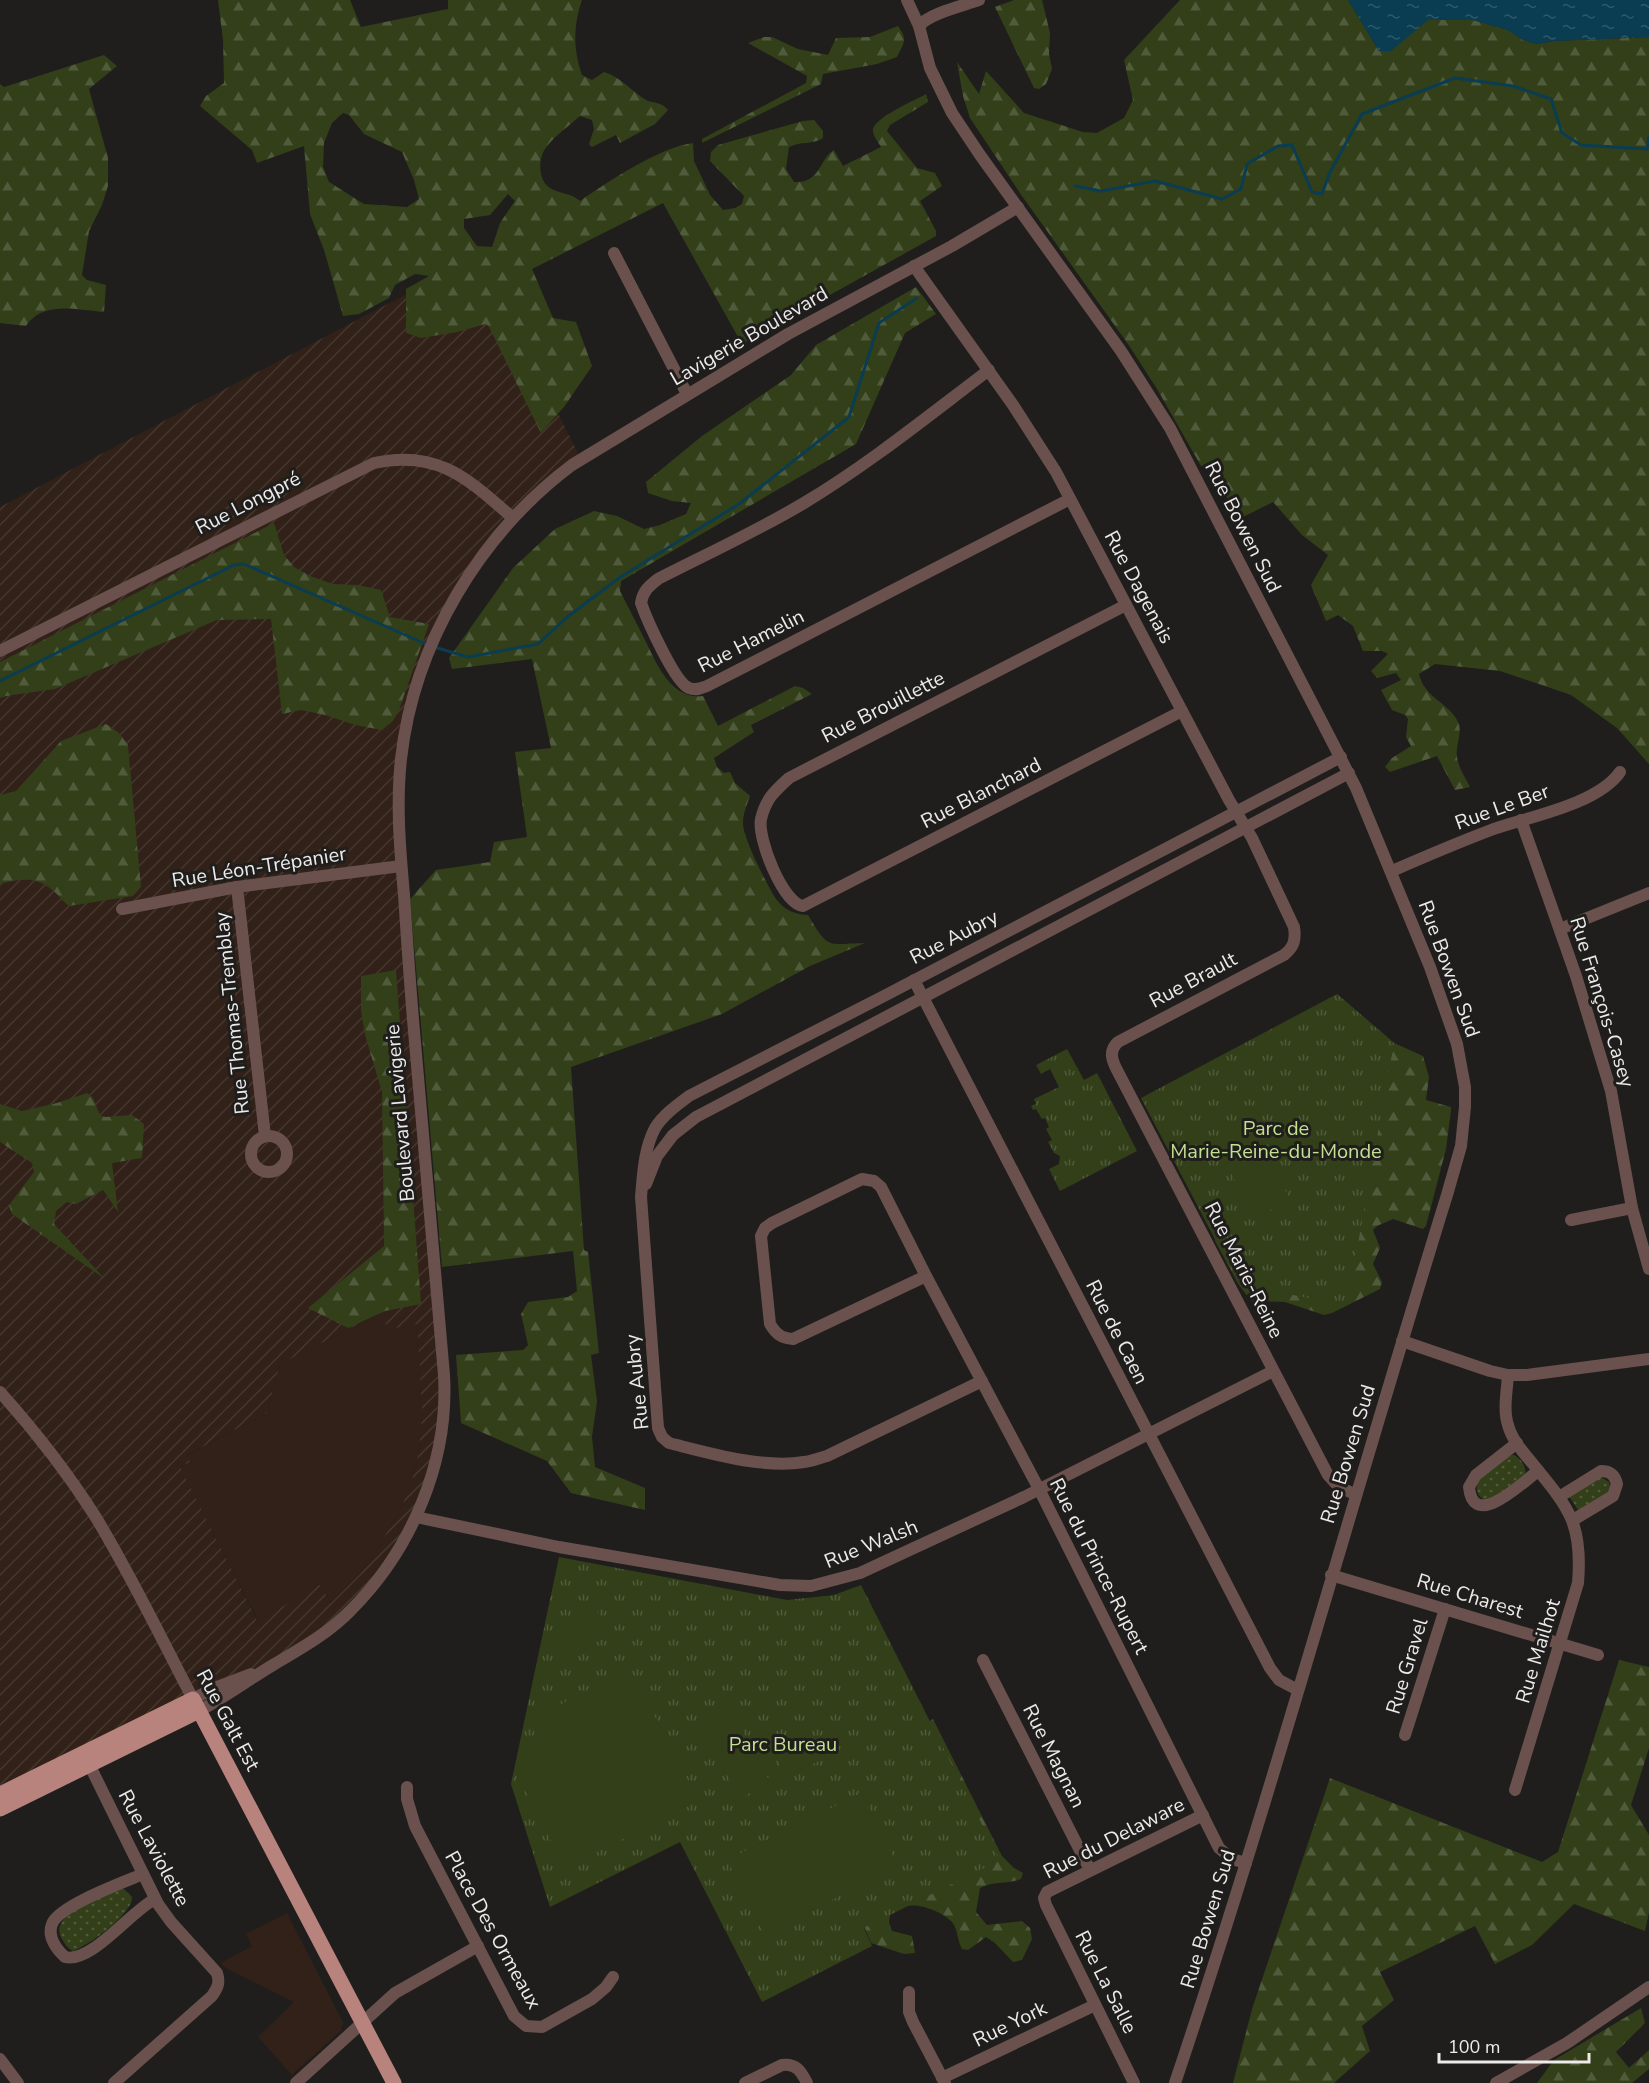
<svg xmlns="http://www.w3.org/2000/svg" width="1649" height="2083" font-family="'Nunito Sans',sans-serif">
  <style>
    .commercial { fill: #312118 }
    .industrial { fill: url(#industrial-furrows); fill-rule: evenodd }
    .grass { fill: url(#grass-dots) }
    .forest { fill: url(#forest-firs); fill-rule: evenodd }
    .park { fill: url(#park-tufts) }
    .garden { fill: #323f19 }
    .water { fill: url(#water-ripples) }
    .lines { fill: none; stroke-linecap: round; stroke-linejoin: round }
    .stream { stroke: #0a3d51; stroke-width: 3 }
    .minor { stroke: #6a514d; stroke-width: 12 }
    .major { stroke: #b7837c; stroke-width: 15 }
    .labels { text-anchor: middle; dominant-baseline: central; stroke-width: 6; stroke-linejoin: round; paint-order: stroke }
    .street-label { font-size: 20px; fill: #ecebea; stroke: #1f1e1c }
    .park-label { font-size: 20px; fill: #c3df90; stroke: #1f1e1c }
  </style>
  <defs>
    <pattern id="industrial-furrows" width="10" height="10" patternUnits="userSpaceOnUse" patternTransform="scale(1.5)"><rect width="10" height="10" fill="#312118"/><path d="M-1 1l2-2M0 10L10 0M9 11l2-2" fill="none" stroke="#45372e"/></pattern>
    <pattern id="grass-dots" width="8" height="8" patternUnits="userSpaceOnUse" patternTransform="scale(1.5)"><rect width="8" height="8" fill="#323f19"/><path d="M2 2h.1M6 6h.1" fill="none" stroke="#505b3b" stroke-width="1.8" stroke-linecap="round"/></pattern>
    <pattern id="forest-firs" width="22" height="20" patternUnits="userSpaceOnUse" patternTransform="scale(1.5)"><rect width="22" height="20" fill="#323f19"/><path d="M5 1l3.5 6h-7zM16 11l3.5 6h-7z" fill="#505b3b"/></pattern>
    <pattern id="park-tufts" width="24" height="20" patternUnits="userSpaceOnUse" patternTransform="scale(1.5)"><rect width="24" height="20" fill="#323f19"/><path d="M3 7l-1-3M5 7V3M7 7l1-3M15 17l-1-3M17 17v-4M19 17l1-3" fill="none" stroke="#505b3b"/></pattern>
    <pattern id="water-ripples" width="26" height="14" patternUnits="userSpaceOnUse" patternTransform="scale(1.5)"><rect width="26" height="14" fill="#0a3d51"/><path d="M2 4q2-2 4 0t4 0M15 11q2-2 4 0t4 0" fill="none" stroke="#2e596a"/></pattern>
  </defs>
  <rect width="100%" height="100%" fill="#1f1e1c"/>
  <g class="commercial">
    <polygon points="385,1311 417,1323 422,1410 421,1432 417,1460 411,1484 401,1508 376,1551 360,1574 331,1603 319,1584 259,1622 179,1468 189,1462 186,1456 267,1413 280,1364"/>
    <polygon points="287,1913 344,2024 341,2028 343,2029 292,2075 258,2037 294,2002 224,1967 221,1963 252,1946 246,1934"/>
  </g>
  <path class="industrial" d="M 479,256 L 581,459 L 486,552 L 423,667 L 399,793 L 445,1400 L 416,1517 L 351,1611 L 218,1694 L 0,1804 L 0,507 ZM 385,1311 L 386,1330 L 417,1324 L 422,1410 L 421,1432 L 417,1460 L 411,1484 L 401,1508 L 376,1551 L 360,1574 L 331,1603 L 319,1584 L 258,1622 L 180,1467 L 190,1462 L 187,1455 L 267,1413 L 280,1364 Z"/>
  <g class="grass">
    <path d="M 1513,1455 C 1520,1457 1527,1467 1525,1475 L 1496,1496 L 1484,1500 C 1462,1484 1496,1466 1509,1456 Z"/>
    <polygon points="1601,1477 1609,1482 1610,1486 1608,1493 1578,1510 1569,1496"/>
    <path d="M 118,1889 L 124,1889 L 132,1897 C 133,1914 88,1946 73,1951 C 67,1948 64,1943 61,1937 C 50,1913 101,1897 118,1889 Z"/>
  </g>
  <g class="forest">
    <path d="M 218,0 L 350,0 L 361,27 L 448,9 L 448,0 L 582,0 C 573,26 573,48 582,75 L 592,80 L 604,72 C 621,77 631,91 646,100 C 654,104 661,101 668,110 L 655,124 L 620,143 L 616,135 L 592,147 L 589,144 L 594,129 L 592,120 L 580,116 C 570,125 552,138 545,149 C 538,159 538,181 550,188 C 560,194 572,193 580,201 C 609,181 658,148 693,143 L 694,161 L 710,195 L 723,210 L 735,208 L 742,204 L 744,196 L 710,161 L 711,152 L 718,145 L 803,121 L 814,120 L 823,131 L 823,138 C 812,145 801,141 789,147 L 786,169 L 794,182 C 821,184 820,157 834,150 L 843,166 L 881,147 C 878,142 872,135 873,129 C 877,116 914,101 926,94 L 928,102 L 890,125 L 887,131 L 917,168 L 935,173 L 942,186 L 920,201 L 936,231 L 936,236 L 742,344 L 663,203 L 532,269 L 553,318 L 576,322 L 592,366 L 564,407 L 541,433 L 489,327 L 486,324 L 457,332 L 421,338 L 406,333 L 406,289 L 429,276 L 415,274 L 395,285 L 389,298 L 359,314 L 343,316 L 324,250 L 310,214 L 304,146 L 257,163 L 252,150 L 200,106 L 206,96 L 224,83 L 223,40 ZM 343,113 L 349,115 L 364,134 L 402,152 L 414,180 L 419,199 L 407,207 L 364,204 L 329,182 L 323,167 L 324,143 L 332,123 ZM 508,194 L 515,201 L 500,223 L 492,247 L 477,246 L 464,228 L 464,219 L 490,215 Z"/>
    <polygon points="1014,0 1042,0 1050,33 1049,54 1052,69 1046,84 1039,89 1034,88 995,7"/>
    <path d="M 1180,0 L 1348,0 L 1379,51 L 1391,50 L 1428,20 L 1473,20 L 1508,30 L 1523,40 L 1537,44 L 1554,41 L 1649,37 L 1649,764 L 1617,728 L 1571,695 L 1500,671 L 1435,664 L 1419,674 C 1424,697 1447,702 1457,720 C 1464,732 1455,744 1457,757 C 1458,767 1465,777 1470,787 L 1455,790 L 1437,756 L 1390,772 L 1385,767 L 1392,758 L 1411,746 L 1406,737 L 1408,719 L 1405,715 L 1392,710 L 1381,690 L 1401,680 L 1396,673 L 1377,678 L 1371,671 L 1388,654 L 1382,651 L 1363,651 L 1353,626 L 1338,615 L 1326,621 L 1311,585 L 1328,555 L 1302,535 L 1273,502 L 1239,519 L 1210,468 L 1201,466 L 1157,389 L 1128,344 L 1022,196 L 970,118 L 963,96 L 957,62 L 979,94 L 986,71 L 1024,113 L 1083,132 L 1097,133 L 1124,118 L 1133,100 L 1124,60 Z"/>
    <path d="M 898,26 C 908,40 904,42 897,57 L 877,64 L 823,74 L 821,84 L 702,143 L 702,139 L 806,83 L 807,76 L 748,43 L 764,37 L 772,37 L 798,49 L 828,55 L 836,38 L 870,37 Z"/>
    <path d="M 104,55 L 117,66 L 89,89 L 108,158 L 108,186 L 102,205 L 89,231 L 82,275 L 87,280 L 106,285 L 104,312 C 79,310 43,300 26,326 L 0,323 L 0,84 L 4,87 Z"/>
    <path d="M 916,287 L 936,314 L 905,333 L 856,444 L 621,581 L 620,591 C 628,607 636,622 644,638 C 656,662 670,700 703,696 L 718,726 L 795,686 L 803,688 L 812,694 L 751,725 L 754,732 L 714,758 L 717,767 L 724,773 L 730,772 L 735,783 L 750,796 C 747,805 743,813 743,823 C 742,836 768,887 776,899 C 784,910 796,915 808,915 C 829,950 826,944 865,943 L 810,966 L 722,1014 L 571,1067 L 584,1250 L 588,1252 L 599,1353 L 591,1355 L 597,1401 L 592,1437 L 595,1467 L 645,1488 L 645,1510 L 571,1493 L 547,1461 L 461,1423 L 456,1355 L 523,1350 L 528,1345 L 521,1314 L 528,1302 L 568,1297 L 577,1291 L 573,1251 L 442,1267 L 410,899 L 436,870 L 490,862 L 494,842 L 527,837 L 515,752 L 551,748 L 532,659 L 452,669 L 449,658 L 513,568 L 555,529 L 594,511 L 617,516 L 644,529 L 660,525 L 686,514 L 691,503 L 672,501 L 648,493 L 646,482 L 702,436 L 791,375 L 816,345 Z"/>
    <polygon points="274,523 284,555 294,567 310,576 333,584 358,585 381,590 390,617 429,624 399,710 393,721 382,730 355,725 325,715 301,710 282,714 271,619 217,620 55,689 6,696 0,698 0,662"/>
    <path d="M 106,724 L 119,733 L 128,745 L 141,887 L 133,896 L 69,906 C 62,901 58,894 51,889 C 35,876 19,879 0,884 L 0,795 L 16,791 L 61,741 Z"/>
    <polygon points="396,970 421,1304 385,1311 348,1328 308,1308 384,1246 382,1092 365,1035 361,1010 361,976"/>
    <polygon points="1337,994 1394,1043 1423,1056 1429,1077 1426,1100 1451,1107 1451,1110 1446,1149 1426,1226 1423,1229 1393,1219 1377,1226 1373,1230 1380,1248 1373,1264 1382,1282 1380,1289 1332,1313 1324,1315 1285,1302 1251,1301 1239,1285 1215,1241 1215,1235"/>
    <polygon points="87,1093 93,1098 100,1115 105,1117 132,1115 144,1124 142,1158 112,1163 118,1212 103,1190 76,1204 67,1202 56,1211 54,1224 105,1279 12,1214 9,1205 34,1172 32,1163 0,1142 0,1104 22,1111 57,1103"/>
    <polygon points="1619,1660 1649,1667 1649,1748 1631,1805 1649,1835 1649,1912 1645,1931 1574,1904 1532,1945 1495,1964 1475,1926 1380,1972 1394,2000 1362,2026 1370,2051 1334,2083 1233,2083 1252,2009 1330,1778 1542,1862 1558,1852"/>
    <path d="M 933,1719 L 1002,1856 L 1014,1868 L 1023,1873 L 1021,1879 C 1007,1884 993,1881 980,1888 L 976,1912 L 987,1925 L 1022,1921 L 1030,1928 L 1032,1939 L 1022,1960 L 1013,1962 L 995,1943 L 986,1937 L 968,1950 L 962,1949 C 957,1940 958,1929 952,1922 C 943,1912 920,1903 907,1906 C 900,1908 896,1911 890,1915 L 889,1922 L 892,1931 L 912,1936 L 915,1953 L 904,1954 L 871,1943 L 864,1926 L 888,1751 Z"/>
    <polygon points="1641,2008 1645,2023 1616,2052 1629,2068 1649,2050 1649,2069 1632,2083 1537,2083 1554,2060"/>
  </g>
  <g class="park">
    <polygon points="1337,994 1394,1043 1347,1305 1239,1285 1141,1098"/>
    <polygon points="1067,1049 1084,1080 1097,1073 1137,1151 1060,1191 1049,1169 1059,1164 1060,1156 1054,1153 1048,1142 1052,1140 1046,1129 1049,1127 1045,1118 1042,1119 1036,1109 1033,1110 1031,1106 1036,1104 1034,1099 1059,1087 1050,1069 1041,1074 1036,1065"/>
    <polygon points="559,1557 787,1600 834,1595 861,1585 1000,1860 864,1928 872,1946 762,2002 680,1842 550,1907 511,1784"/>
  </g>
  <g class="garden">
    <polygon points="1255,1131 1290,1200 1254,1218 1219,1149"/>
    <polygon points="595,1607 610,1635 566,1658 556,1657 550,1647 554,1629"/>
    <polygon points="630,1669 699,1801 565,1868 519,1779 540,1715"/>
    <polygon points="732,1712 769,1780 767,1785 742,1797 738,1795 703,1731 705,1725 727,1713"/>
    <polygon points="811,1745 819,1761 786,1777 778,1761"/>
    <polygon points="861,1793 898,1866 765,1934 727,1860"/>
  </g>
  <polygon class="water" points="1348,0 1649,0 1649,37 1554,41 1537,44 1523,40 1508,30 1473,20 1428,20 1391,51 1379,51"/>
  <g class="lines">
    <g class="stream">
      <polyline points="1075,186 1101,191 1155,181 1222,199 1241,189 1247,164 1278,146 1292,145 1312,192 1322,194 1330,172 1362,114 1455,78 1513,86 1551,99 1562,133 1581,145 1647,149 1649,137"/>
      <polyline points="434,647 468,657 538,644 566,618 619,578 739,504 849,417 879,323 917,298"/>
      <polyline points="0,681 234,565 244,564 428,645"/>
    </g>
    <g class="minor">
      <path d="M 907,0 L 919,26 L 930,68 L 952,113 L 980,155 L 1121,351 L 1170,428 L 1356,788 L 1430,967 L 1457,1044 L 1465,1087 L 1465,1107 L 1461,1146 L 1447,1195 C 1355,1490 1274,1789 1175,2083"/>
      <path d="M 919,26 C 930,13 963,6 979,0"/>
      <polyline points="614,253 687,394"/>
      <path d="M 914,266 L 1013,405 L 1056,472 L 1229,800 L 1252,838 L 1294,927 C 1296,940 1294,947 1284,955 L 1118,1042 C 1108,1051 1112,1061 1118,1072 L 1328,1475 L 1338,1486 L 1356,1495"/>
      <path d="M 989,370 C 928,416 869,464 804,503 C 757,531 707,554 658,579 C 648,587 643,591 641,603 C 647,620 675,683 689,688 C 696,691 702,688 707,686 L 1070,499"/>
      <path d="M 1126,605 L 789,778 C 775,791 766,798 761,819 C 757,838 783,904 803,906 L 1182,711"/>
      <path d="M 0,651 L 374,463 C 438,449 468,479 513,518"/>
      <polyline points="1521,820 1576,976 1611,1091 1632,1208 1649,1269"/>
      <path d="M 1392,871 C 1424,857 1457,843 1491,830 C 1527,817 1597,805 1620,772"/>
      <polyline points="237,887 265,1136"/>
      <polyline points="122,909 237,887 401,866"/>
      <polyline points="1560,929 1649,893"/>
      <polyline points="914,980 1270,1668 1279,1680 1298,1690"/>
      <circle cx="269" cy="1154" r="18"/>
      <polyline points="646,1184 657,1156 673,1135 696,1117 1349,773"/>
      <polyline points="1571,1220 1632,1208"/>
      <path d="M 926,1276 L 793,1339 C 781,1338 776,1334 770,1324 L 761,1236 L 765,1228 L 772,1223 L 862,1179 L 874,1181 L 881,1187 L 926,1276 L 1039,1489 L 1219,1848 L 1232,1859 L 1246,1863"/>
      <polyline points="1402,1341 1490,1371 1508,1375 1527,1375 1649,1359"/>
      <path d="M 1508,1375 C 1507,1391 1503,1410 1508,1425 C 1512,1440 1523,1452 1533,1464 C 1569,1508 1583,1524 1578,1583 L 1515,1790"/>
      <path d="M 982,1381 L 827,1456 C 819,1458 812,1461 804,1462 C 763,1469 709,1453 669,1443 L 662,1437 L 658,1428 L 641,1197 C 643,1174 644,1149 655,1128 C 663,1115 677,1105 689,1096 L 884,996 L 1341,757"/>
      <path d="M 0,1392 C 35,1431 67,1472 95,1516 C 131,1575 161,1638 193,1699 L 214,1688 L 251,1674"/>
      <path d="M 1517,1443 L 1476,1475 L 1469,1487 C 1473,1532 1524,1481 1538,1471"/>
      <path d="M 1559,1497 L 1601,1471 C 1610,1471 1615,1475 1617,1484 L 1613,1496 L 1573,1520"/>
      <polyline points="416,1517 559,1547 780,1585 811,1586 860,1573 1024,1497 1273,1371"/>
      <polyline points="1331,1575 1598,1655"/>
      <polyline points="983,1660 1090,1870"/>
      <path d="M 199,1711 C 225,1697 248,1680 273,1665 C 300,1649 329,1633 351,1610 C 412,1549 449,1461 444,1375 C 434,1260 424,1146 414,1031 C 410,986 407,940 404,895 C 400,850 396,804 401,759 C 414,643 480,534 572,465 L 788,334 L 952,246 L 1018,207"/>
      <polyline points="1405,1735 1445,1609"/>
      <path d="M 86,1758 L 158,1904 L 171,1922 L 217,1973 C 220,1983 218,1987 212,1996 L 114,2083"/>
      <polyline points="407,1787 407,1799 415,1826 514,2016 526,2026 542,2027 592,1999 606,1987 613,1977"/>
      <path d="M 143,1874 C 124,1882 58,1906 52,1924 C 47,1936 56,1949 65,1957 C 91,1964 131,1911 155,1899"/>
      <polyline points="909,1992 909,2012 913,2022 945,2083"/>
      <polyline points="0,2059 18,2083"/>
      <polyline points="942,2078 1095,2005"/>
      <polyline points="296,2083 395,1993 478,1946"/>
      <path d="M 745,2083 L 782,2065 C 796,2063 801,2071 807,2083"/>
      <polyline points="1134,2083 1046,1905 1044,1898 1047,1892 1203,1815"/>
      <polyline points="1496,2083 1567,2043 1649,1987"/>
    </g>
    <g class="major">
      <polyline points="0,1794 193,1699 394,2083"/>
      <polyline points="0,1809 199,1711"/>
    </g>
  </g>
  <g class="labels">
    <g class="street-label">
      <text transform="translate(749 336) rotate(-30)">Lavigerie Boulevard</text>
      <text transform="translate(248 503) rotate(-27)">Rue Longpré</text>
      <text transform="translate(1243 527) rotate(63)">Rue Bowen Sud</text>
      <text transform="translate(1139 587) rotate(62)">Rue Dagenais</text>
      <text transform="translate(751 641) rotate(-27)">Rue Hamelin</text>
      <text transform="translate(883 707) rotate(-27)">Rue Brouillette</text>
      <text transform="translate(981 793) rotate(-27)">Rue Blanchard</text>
      <text transform="translate(1502 807) rotate(-20)">Rue Le Ber</text>
      <text transform="translate(259 867) rotate(-9)">Rue Léon-Trépanier</text>
      <text transform="translate(954 937) rotate(-27)">Rue Aubry</text>
      <text transform="translate(1449 969) rotate(70)">Rue Bowen Sud</text>
      <text transform="translate(1193 980) rotate(-28)">Rue Brault</text>
      <text transform="translate(1602 1002) rotate(73)">Rue François-Casey</text>
      <text transform="translate(232 1013) rotate(-96)">Rue Thomas-Tremblay</text>
      <text transform="translate(400 1113) rotate(-95)">Boulevard Lavigerie</text>
      <text transform="translate(1244 1270) rotate(63)">Rue Marie-Reine</text>
      <text transform="translate(1117 1332) rotate(63)">Rue de Caen</text>
      <text transform="translate(637 1382) rotate(-96)">Rue Aubry</text>
      <text transform="translate(1348 1454) rotate(-73)">Rue Bowen Sud</text>
      <text transform="translate(871 1544) rotate(-22)">Rue Walsh</text>
      <text transform="translate(1099 1566) rotate(63)">Rue du Prince-Rupert</text>
      <text transform="translate(1470 1596) rotate(17)">Rue Charest</text>
      <text transform="translate(1538 1651) rotate(-73)">Rue Mailhot</text>
      <text transform="translate(1407 1666) rotate(-73)">Rue Gravel</text>
      <text transform="translate(228 1720) rotate(62)">Rue Galt Est</text>
      <text transform="translate(1054 1756) rotate(63)">Rue Magnan</text>
      <text transform="translate(1114 1838) rotate(-27)">Rue du Delaware</text>
      <text transform="translate(154 1848) rotate(62)">Rue Laviolette</text>
      <text transform="translate(1208 1919) rotate(-73)">Rue Bowen Sud</text>
      <text transform="translate(493 1930) rotate(61)">Place Des Ormeaux</text>
      <text transform="translate(1106 1982) rotate(63)">Rue La Salle</text>
      <text transform="translate(1010 2024) rotate(-26)">Rue York</text>
    </g>
    <g class="park-label">
      <text x="1276" y="1128">Parc de<tspan x="1276" dy="23">Marie-Reine-du-Monde</tspan></text>
      <text x="783" y="1744">Parc Bureau</text>
    </g>
  </g>
  <path d="M1439 2053v9h150v-9" fill="none" stroke="#ecebea" stroke-width="3"/>
  <text x="1448" y="2053" font-size="18" fill="#ecebea" stroke="#1f1e1c" stroke-width="4.5" paint-order="stroke">100 m</text>
</svg>
